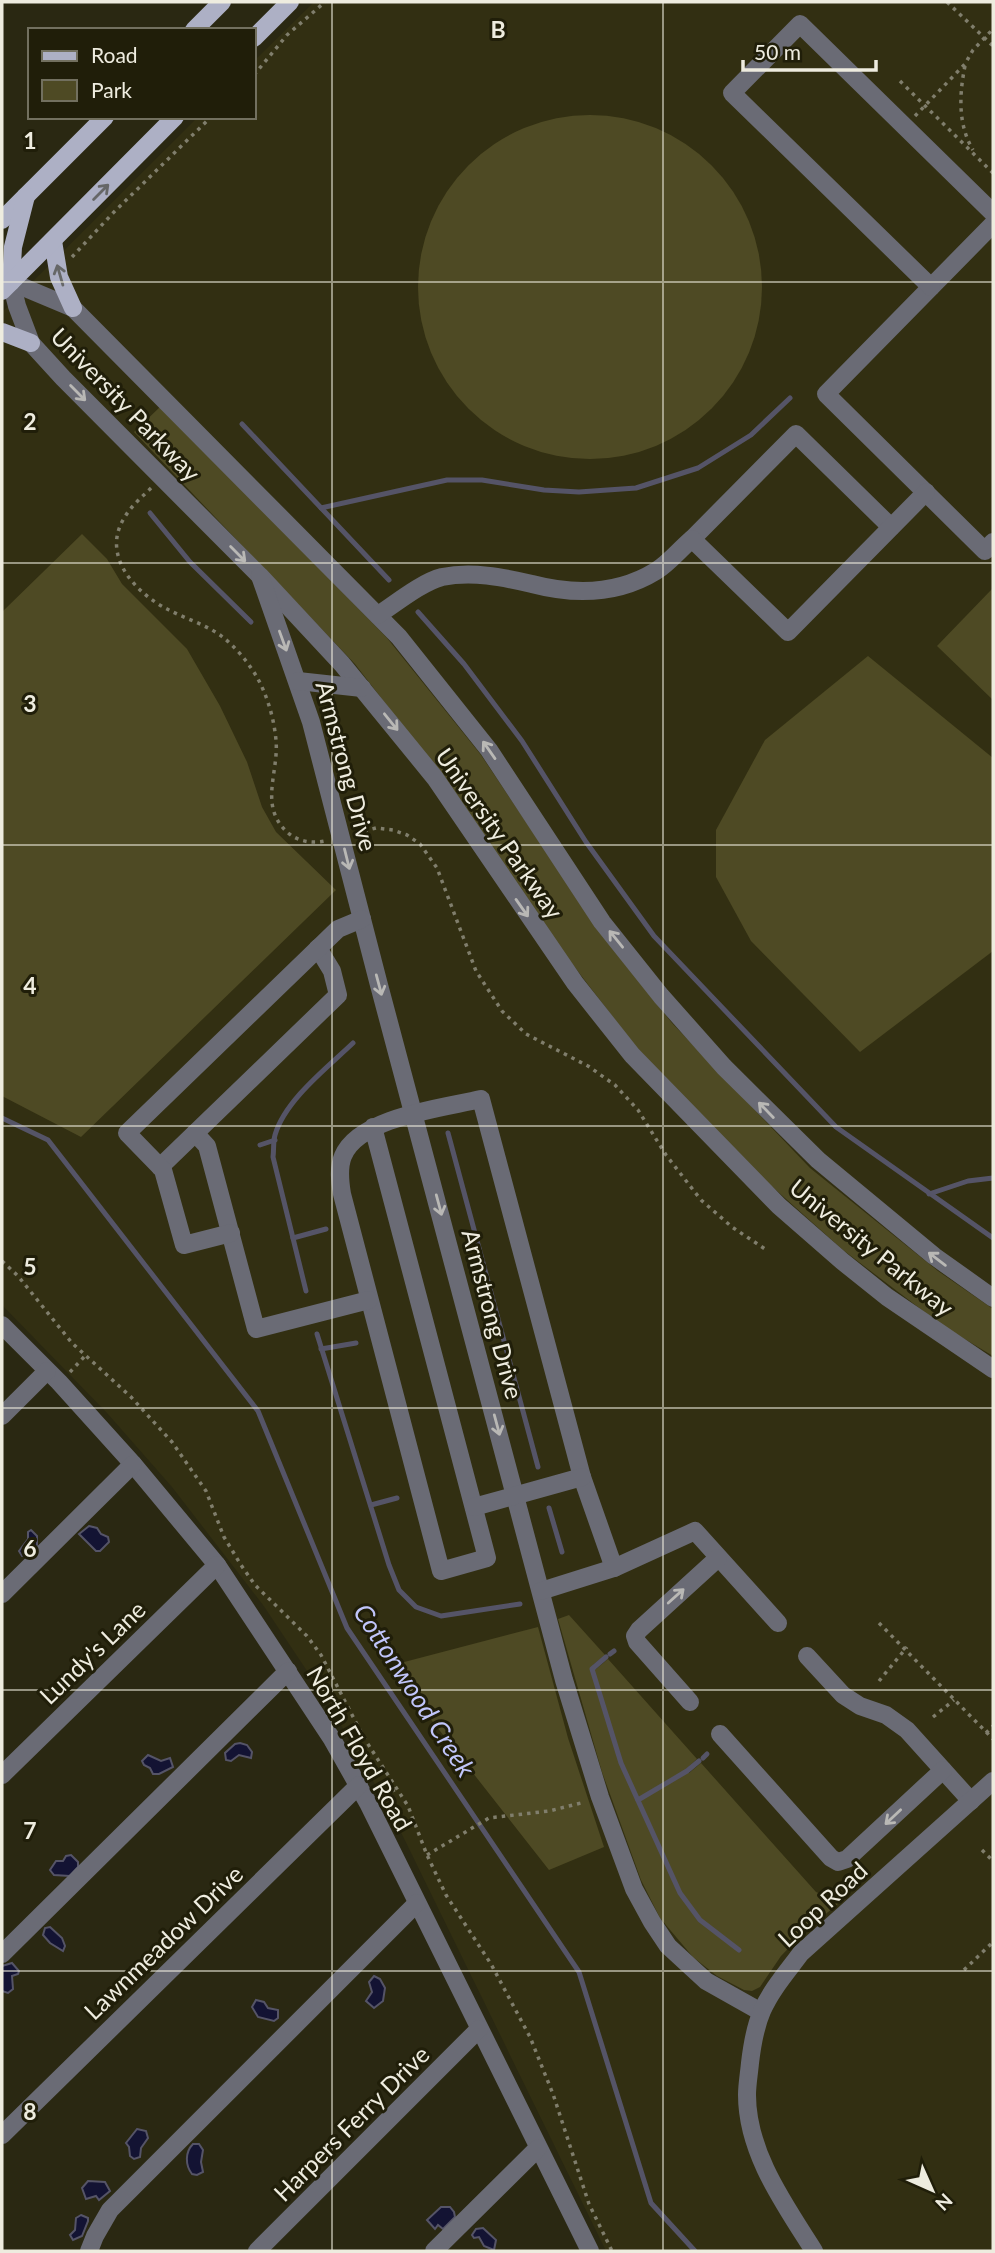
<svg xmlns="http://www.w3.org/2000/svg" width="995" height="2253" font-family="Lato,sans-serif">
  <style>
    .built { fill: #322f12 }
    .green { fill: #4e4a24 }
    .water { fill: #131333; stroke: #555467; stroke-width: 2 }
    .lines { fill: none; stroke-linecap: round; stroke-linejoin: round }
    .stream { stroke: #555467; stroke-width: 5 }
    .path { stroke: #807e6c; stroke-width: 3.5; stroke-dasharray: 3.5 5; stroke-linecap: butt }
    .minor { stroke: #6a6b75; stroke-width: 18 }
    .major { stroke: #adb0c5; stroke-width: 18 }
    .oneway { stroke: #666767 }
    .oneway2 { stroke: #b9b8b5 }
    .grid { fill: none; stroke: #eeecdf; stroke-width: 2; stroke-opacity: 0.55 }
    .labels { text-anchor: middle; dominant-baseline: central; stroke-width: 6; stroke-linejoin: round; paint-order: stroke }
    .street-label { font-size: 24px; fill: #eeecdf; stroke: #201e09 }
    .water-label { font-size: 26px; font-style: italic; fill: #c0c5fa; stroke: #201e09 }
    .grid-label { font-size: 23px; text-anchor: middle; font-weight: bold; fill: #eeecdf; stroke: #201e09; stroke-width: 6; stroke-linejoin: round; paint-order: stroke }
  </style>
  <rect width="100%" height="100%" fill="#2a2812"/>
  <polygon class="built" points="314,2 993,2 993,2251 606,2251 392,1814 329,1704 263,1605 172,1487 107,1413 2,1305 2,312 198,117 254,117 254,61"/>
  <g class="green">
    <circle cx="590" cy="287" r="172"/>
    <polygon points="161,406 387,638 481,755 602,935 672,1023 810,1168 938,1271 993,1309 993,1356 943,1326 843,1250 757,1173 636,1047 557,944 450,787 355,664 134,432"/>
    <polygon points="82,534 107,559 122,584 187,649 220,706 247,762 262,807 276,832 336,890 81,1137 2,1096 2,612"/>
    <polygon points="993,588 993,700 937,646"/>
    <polygon points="868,656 993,758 993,951 860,1052 751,941 716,877 716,830 765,740"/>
    <polygon points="569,1615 605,1655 593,1665 596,1669 608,1659 697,1759 686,1769 689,1773 701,1763 816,1892 821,1894 829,1892 839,1903 805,1931 781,1956 760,1987 752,1991 744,1990 717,1976 693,1957 660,1918 641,1880 602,1772 558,1619"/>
    <polygon points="538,1627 568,1738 604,1847 549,1870 389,1666"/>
  </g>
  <g class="water">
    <polygon points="89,1526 97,1528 101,1534 108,1537 109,1542 100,1551 96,1551 79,1534"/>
    <polygon points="31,1530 37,1536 37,1545 27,1555 22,1556 19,1551 28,1539 28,1532"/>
    <polygon points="240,1743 247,1745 252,1752 251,1758 239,1755 231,1761 226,1760 225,1753 235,1744"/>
    <polygon points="148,1755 161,1761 170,1758 173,1767 159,1774 153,1774 150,1768 144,1765 142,1761"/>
    <polygon points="71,1855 78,1862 78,1867 70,1876 54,1875 50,1870 56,1861 63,1861 66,1856"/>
    <polygon points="50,1927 62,1938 65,1946 63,1951 50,1943 43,1935 45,1928"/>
    <polygon points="12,1963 19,1971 18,1974 12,1976 13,1989 8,1993 2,1991 2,1966"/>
    <polygon points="374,1976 380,1979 385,1988 383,2001 374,2008 366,2001 372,1992 369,1982"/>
    <polygon points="256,2000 264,2002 268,2008 278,2010 278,2018 274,2021 258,2017 252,2007"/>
    <polygon points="137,2129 146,2131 148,2138 141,2148 140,2157 134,2159 130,2156 129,2147 126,2143"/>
    <path d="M 193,2144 L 199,2144 L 203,2150 L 201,2162 L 203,2172 L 197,2175 L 192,2174 C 185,2165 185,2152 193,2144 Z"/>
    <polygon points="88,2181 105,2182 110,2191 99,2200 96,2196 86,2199 82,2188"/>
    <polygon points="441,2207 450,2207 454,2212 455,2217 443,2229 438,2225 435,2229 427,2220"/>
    <polygon points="81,2215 88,2218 88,2221 82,2236 73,2240 70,2235 75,2230 76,2218"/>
    <polygon points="483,2228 496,2240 494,2250 484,2246 479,2237 474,2238 472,2235 476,2229"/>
  </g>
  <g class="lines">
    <g class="stream">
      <polyline points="242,424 389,580"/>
      <polyline points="321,508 447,480 482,480 544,490 579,492 636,488 698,468 751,435 790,398"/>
      <polyline points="150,513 190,562 251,622"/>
      <polyline points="418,612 464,664 522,741 586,842 654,936 836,1127 993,1238"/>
      <polyline points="2,1118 48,1140 258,1411 347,1628 579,1972 651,2203 695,2251"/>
      <polyline points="448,1133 538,1467"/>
      <polyline points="260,1145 275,1140"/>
      <polyline points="929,1194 968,1181 993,1178"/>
      <polyline points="293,1238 326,1229"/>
      <path d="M 306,1291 L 273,1157 C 274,1150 273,1142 275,1135 C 285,1100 328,1067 353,1043"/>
      <polyline points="317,1334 389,1565 399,1590 416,1607 441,1616 520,1604"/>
      <polyline points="321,1349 356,1343"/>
      <polyline points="371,1505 397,1498"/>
      <polyline points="549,1508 562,1552"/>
      <polyline points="610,1654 614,1651"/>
      <polyline points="606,1657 592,1669 621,1763 680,1893 700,1920 739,1950"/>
      <polyline points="703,1758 707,1754"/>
      <polyline points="638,1800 687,1771 699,1761"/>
    </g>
    <g class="path">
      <polyline points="947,2 993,46"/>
      <path d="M 965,66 C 959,95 958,125 973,150"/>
      <polyline points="254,75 287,35 325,2"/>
      <polyline points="900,81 993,173"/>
      <polyline points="915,116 965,64 973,50 993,29"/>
      <polyline points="72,257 113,213 211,117"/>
      <path d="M 151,488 C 141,498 130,507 123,520 C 102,557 136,593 167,609 C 184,618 204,624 220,635 C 235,646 249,663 258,679 C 268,698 274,719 276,740 C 279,772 259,805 286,831 C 296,841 311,844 325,841"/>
      <polyline points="356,833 376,828 393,830 407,835 420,844 437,868 476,971 502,1011 526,1034 588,1066 615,1085 638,1110 666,1155 701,1200 732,1227 765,1249"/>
      <polyline points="2,1261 18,1276 72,1343 131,1397 172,1442 206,1491 224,1537 241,1565 255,1585 307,1636 321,1655 364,1738 408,1806 427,1855 446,1895 491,1964 530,2037 553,2094 589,2204 612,2251"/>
      <polyline points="70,1372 85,1356"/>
      <polyline points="879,1623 993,1739"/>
      <polyline points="879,1681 907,1647"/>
      <polyline points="933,1717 954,1700"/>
      <polyline points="986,1733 993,1726"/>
      <polyline points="384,1795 398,1788"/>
      <polyline points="982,1850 993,1861"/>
      <polyline points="427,1855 489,1818 549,1811 585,1802"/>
      <polyline points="964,1970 993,1942"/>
    </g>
    <g class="minor">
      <polyline points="993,224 826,394 985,551 993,542"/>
      <polyline points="11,282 17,306 31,343 63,378 260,576 342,664 435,778 575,983 632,1055 779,1206 842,1261 887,1297 993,1369"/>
      <polyline points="11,282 73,308 399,637 489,750 602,922 661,996 724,1067 818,1160 934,1256 993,1298"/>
      <polyline points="931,287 732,93 800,24 993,213"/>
      <polyline points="692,539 796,434 891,527"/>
      <polyline points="260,576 311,722 379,985 564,1680 600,1797 634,1889 652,1922 668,1946 706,1981 761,2012"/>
      <path d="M 378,615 C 395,604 422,582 442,577 C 472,571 502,577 532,584 C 574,595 617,595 656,571 C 669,563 680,549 692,539 L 788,632 L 926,492"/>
      <polyline points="298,681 362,688"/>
      <path d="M 373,1127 L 487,1558 L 441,1571 L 342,1194 C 340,1182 338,1168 343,1156 C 359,1117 443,1108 481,1099 L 582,1477 L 614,1568"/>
      <polyline points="195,1133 207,1146 256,1329 369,1300"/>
      <polyline points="160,1167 338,995 332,971 318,948"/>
      <polyline points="231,1233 184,1245 163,1170 127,1133 338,929 362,919"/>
      <polyline points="2,1325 59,1382 133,1464 217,1565 332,1739 368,1803 590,2251"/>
      <polyline points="2,1416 47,1371"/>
      <polyline points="474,1507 582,1477"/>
      <polyline points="541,1591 614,1568 695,1531 778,1623"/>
      <polyline points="2,1594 133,1464"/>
      <polyline points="807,1656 843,1695 860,1706 886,1715 907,1730 971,1801"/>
      <polyline points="690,1702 637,1642 635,1636 639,1630 718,1558"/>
      <polyline points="720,1734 831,1858 838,1862 847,1859 943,1770"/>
      <polyline points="2,1775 217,1565"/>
      <polyline points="2,1954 288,1671"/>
      <polyline points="2,2135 359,1785"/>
      <polyline points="89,2251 95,2236 110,2210 417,1903"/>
      <polyline points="257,2251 479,2029"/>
      <polyline points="434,2251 538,2148"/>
      <path d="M 814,2251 C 785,2205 747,2153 747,2095 C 747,2085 749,2074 750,2063 C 752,2046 755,2027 762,2011 C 771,1990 787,1972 801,1953 L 993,1781"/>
    </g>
    <g class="major">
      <polyline points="194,30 222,2"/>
      <polyline points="254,38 290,2"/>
      <polyline points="2,220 105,117"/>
      <polyline points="53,241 59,277 73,308"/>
      <polyline points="11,282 13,247 26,196"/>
      <polyline points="2,291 175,117"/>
      <polyline points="2,332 31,343"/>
    </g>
  </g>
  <defs><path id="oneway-shaft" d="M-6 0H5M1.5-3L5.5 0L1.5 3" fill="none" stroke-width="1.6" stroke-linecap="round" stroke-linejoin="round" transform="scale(1.75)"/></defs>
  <g class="oneway">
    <use href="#oneway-shaft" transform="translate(101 192) rotate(-45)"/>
    <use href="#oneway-shaft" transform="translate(60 275) rotate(-106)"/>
  </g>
  <g class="oneway2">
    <use href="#oneway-shaft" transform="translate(78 393) rotate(45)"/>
    <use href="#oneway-shaft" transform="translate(238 554) rotate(45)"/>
    <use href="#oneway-shaft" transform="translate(283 641) rotate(70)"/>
    <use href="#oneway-shaft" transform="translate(391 722) rotate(51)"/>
    <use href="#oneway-shaft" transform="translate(489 750) rotate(-125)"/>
    <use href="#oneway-shaft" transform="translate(347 859) rotate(76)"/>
    <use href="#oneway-shaft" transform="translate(522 908) rotate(55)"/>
    <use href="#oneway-shaft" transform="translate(616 939) rotate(-129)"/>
    <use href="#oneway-shaft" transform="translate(379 985) rotate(75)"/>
    <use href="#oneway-shaft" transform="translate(766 1110) rotate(-134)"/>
    <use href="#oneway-shaft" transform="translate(439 1205) rotate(75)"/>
    <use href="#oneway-shaft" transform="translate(937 1259) rotate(-143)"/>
    <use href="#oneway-shaft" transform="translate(497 1425) rotate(75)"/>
    <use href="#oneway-shaft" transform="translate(676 1596) rotate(-42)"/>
    <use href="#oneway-shaft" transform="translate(893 1817) rotate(137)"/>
  </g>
  <path class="grid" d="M 332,2 L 332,2251M 663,2 L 663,2251M 2,282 L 993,282M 2,563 L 993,563M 2,845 L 993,845M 2,1126 L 993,1126M 2,1408 L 993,1408M 2,1690 L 993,1690M 2,1971 L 993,1971"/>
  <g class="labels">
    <g class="street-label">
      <text transform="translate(126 404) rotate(46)">University Parkway</text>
      <text transform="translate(347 766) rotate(75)">Armstrong Drive</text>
      <text transform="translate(500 833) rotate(55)">University Parkway</text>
      <text transform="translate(872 1247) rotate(39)">University Parkway</text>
      <text transform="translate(493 1314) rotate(75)">Armstrong Drive</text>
      <text transform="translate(92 1652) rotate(-44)">Lundy's Lane</text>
      <text transform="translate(360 1748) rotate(60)">North Floyd Road</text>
      <text transform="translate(822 1904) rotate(-43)">Loop Road</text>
      <text transform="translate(163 1942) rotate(-44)">Lawnmeadow Drive</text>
      <text transform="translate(351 2123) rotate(-45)">Harpers Ferry Drive</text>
    </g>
    <g class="water-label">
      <text transform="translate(415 1690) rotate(57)">Cottonwood Creek</text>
    </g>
  </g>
  <g class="grid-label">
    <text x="498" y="38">B</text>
    <text x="30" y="149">1</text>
    <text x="30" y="430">2</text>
    <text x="30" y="712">3</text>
    <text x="30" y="994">4</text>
    <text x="30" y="1275">5</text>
    <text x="30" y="1557">6</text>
    <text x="30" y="1839">7</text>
    <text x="30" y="2120">8</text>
  </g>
  <rect width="995" height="2253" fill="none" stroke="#eeecdf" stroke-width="7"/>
  <rect x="28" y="28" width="228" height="91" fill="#201e09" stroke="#72705f" stroke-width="2"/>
  <rect x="42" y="51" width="35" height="10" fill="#adb0c5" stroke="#72705f" stroke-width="2"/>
  <text x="91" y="63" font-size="21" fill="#eeecdf">Road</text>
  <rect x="42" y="80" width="35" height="21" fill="#4e4a24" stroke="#72705f" stroke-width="2"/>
  <text x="91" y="98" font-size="21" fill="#eeecdf">Park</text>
  <g transform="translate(932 2190) rotate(135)" stroke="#201e09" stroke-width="5" paint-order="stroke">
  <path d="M0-5L12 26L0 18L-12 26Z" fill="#eeecdf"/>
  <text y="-10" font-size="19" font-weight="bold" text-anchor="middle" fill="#eeecdf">N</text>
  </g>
  <path d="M743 60v10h133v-10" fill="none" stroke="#eeecdf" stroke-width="3.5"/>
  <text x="754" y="60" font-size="21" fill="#eeecdf" stroke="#201e09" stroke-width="5" paint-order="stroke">50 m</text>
</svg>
